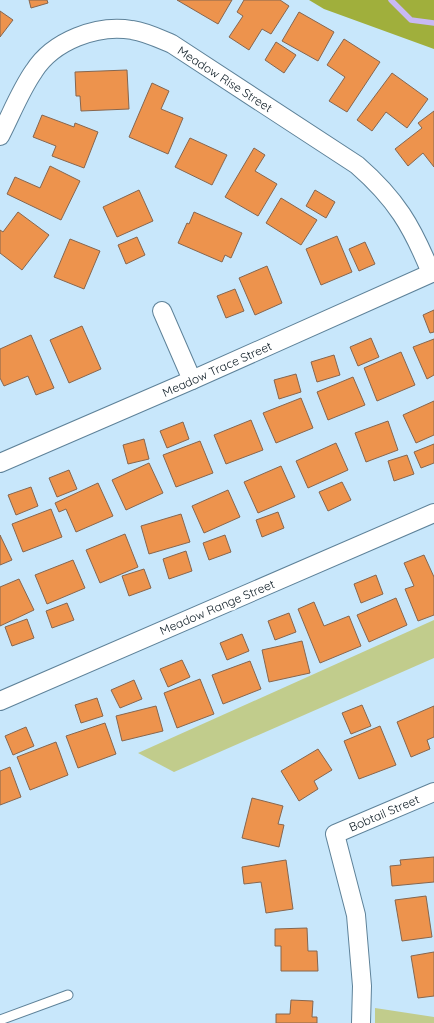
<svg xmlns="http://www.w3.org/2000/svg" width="434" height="1023" font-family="Quicksand,sans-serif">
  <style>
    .green { fill: #c1cc8c }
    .forest { fill: #a0af3c }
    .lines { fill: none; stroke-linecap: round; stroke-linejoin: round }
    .stream { stroke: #c8b9f4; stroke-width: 5.5 }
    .building { fill: #ed934d; stroke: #86664f }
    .service-casing { stroke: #5e8299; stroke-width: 11 }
    .minor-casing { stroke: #5e8299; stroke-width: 20 }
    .service { stroke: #fff; stroke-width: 9 }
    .minor { stroke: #fff; stroke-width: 18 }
    .labels { text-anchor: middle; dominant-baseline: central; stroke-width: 5; stroke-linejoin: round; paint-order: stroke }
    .street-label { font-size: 12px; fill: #0c1b24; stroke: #fff }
  </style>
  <rect width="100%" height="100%" fill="#c8e7fb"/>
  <g class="green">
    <polygon points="434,620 434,658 174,772 138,753"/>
    <polygon points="375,1008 434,1017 434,1023 375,1023"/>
  </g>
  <polygon class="forest" points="309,0 434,0 434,49 324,9"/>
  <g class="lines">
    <polyline class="stream" points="391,0 411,20 434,23"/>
  </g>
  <g class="building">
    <polygon points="29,0 47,0 48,3 31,8"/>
    <polygon points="177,0 232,0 218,24"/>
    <polygon points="244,0 280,0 289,6 271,34 262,29 249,50 229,37 243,16 237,12"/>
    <polygon points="0,11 13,20 0,37"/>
    <polygon points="299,12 334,32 318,61 282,41"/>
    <polygon points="344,39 380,62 347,112 329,101 345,77 327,65"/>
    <polygon points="276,42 296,55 284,73 265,60"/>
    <polygon points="127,70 129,109 81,111 80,96 76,96 75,72"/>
    <polygon points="392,73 428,99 407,128 386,112 372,131 357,120"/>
    <polygon points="152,83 169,91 161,109 183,118 168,154 129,137"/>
    <polygon points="434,111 434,167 423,153 408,166 395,149 422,128 418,123"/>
    <polygon points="42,115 74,127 75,123 98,132 84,168 52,156 56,146 33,137"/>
    <polygon points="190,138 227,155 212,185 175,167"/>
    <polygon points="254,148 265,155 255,171 277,184 258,216 225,197"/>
    <polygon points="50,166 80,181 61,220 7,194 15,177 40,188"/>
    <polygon points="139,190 153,221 117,237 103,207"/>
    <polygon points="315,190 335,202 326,218 306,206"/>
    <polygon points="281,198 317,220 301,245 266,223"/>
    <polygon points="18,212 49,235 22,270 0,253 0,230 3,232"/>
    <polygon points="194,212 242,233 231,258 225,255 222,262 178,243 187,223 189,224"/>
    <polygon points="337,236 352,272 321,285 306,249"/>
    <polygon points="137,237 145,255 126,264 118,245"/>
    <polygon points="70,239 100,251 84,289 54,277"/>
    <polygon points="365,242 375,264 359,271 349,249"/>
    <polygon points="267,266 282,303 255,315 239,278"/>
    <polygon points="235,289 244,311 226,318 217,296"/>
    <polygon points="434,310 434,332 430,333 423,315"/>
    <polygon points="82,326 101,369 69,383 50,340"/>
    <polygon points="31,335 54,388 36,395 28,376 4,386 0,378 0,349"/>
    <polygon points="371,338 379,357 358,366 350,347"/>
    <polygon points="434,339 434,375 427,379 413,347"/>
    <polygon points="401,352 415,385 377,401 364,368"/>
    <polygon points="334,355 340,375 317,382 311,362"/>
    <polygon points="296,374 301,392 279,399 274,380"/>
    <polygon points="353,377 365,405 328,420 317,392"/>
    <polygon points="301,398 313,428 276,443 263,413"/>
    <polygon points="434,401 434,435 416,443 403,415"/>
    <polygon points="251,420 263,450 226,464 214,435"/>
    <polygon points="388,421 398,450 366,462 355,433"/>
    <polygon points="183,422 189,439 167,448 160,431"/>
    <polygon points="144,439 149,459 128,464 123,445"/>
    <polygon points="200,441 213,473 176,487 163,455"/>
    <polygon points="336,443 348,470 308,488 296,461"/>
    <polygon points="434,444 434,463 421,468 414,452"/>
    <polygon points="407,455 414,474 394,481 388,461"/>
    <polygon points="149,463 163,493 126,510 112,480"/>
    <polygon points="281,466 295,497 258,513 244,482"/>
    <polygon points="69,470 77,489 57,497 49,478"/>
    <polygon points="342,482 351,500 328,511 319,492"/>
    <polygon points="98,483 113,516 76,532 66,509 59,512 55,503"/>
    <polygon points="31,487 38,506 16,515 8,495"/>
    <polygon points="228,490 240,517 204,533 192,506"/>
    <polygon points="51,509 62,537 23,552 12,524"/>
    <polygon points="278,512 284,528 262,537 256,520"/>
    <polygon points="181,514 190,542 149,554 141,526"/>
    <polygon points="125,534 138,567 100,583 86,550"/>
    <polygon points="0,535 12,560 0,565"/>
    <polygon points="225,535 231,552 209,560 203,543"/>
    <polygon points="186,551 192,571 169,579 163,559"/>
    <polygon points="424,555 434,577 434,615 418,621 405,589 414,586 404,563"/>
    <polygon points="73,560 85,588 47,604 35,575"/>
    <polygon points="144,569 151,588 129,596 122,576"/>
    <polygon points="376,575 383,594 361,603 354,584"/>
    <polygon points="19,579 34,610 0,626 0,587"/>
    <polygon points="396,598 407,625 369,642 357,615"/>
    <polygon points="314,602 324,626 349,616 361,646 320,663 298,609"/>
    <polygon points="67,603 74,620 52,628 46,611"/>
    <polygon points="289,613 296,632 275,640 268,621"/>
    <polygon points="27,619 34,638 12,646 5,627"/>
    <polygon points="242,634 249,651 227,660 220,643"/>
    <polygon points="302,641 310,673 269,682 262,650"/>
    <polygon points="182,660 190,677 168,687 160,669"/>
    <polygon points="250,661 261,689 223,704 212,675"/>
    <polygon points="200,679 214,714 177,728 164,693"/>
    <polygon points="134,680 142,699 120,708 111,690"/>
    <polygon points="97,698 103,716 81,723 75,705"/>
    <polygon points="362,705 371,726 351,734 342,713"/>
    <polygon points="156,706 163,731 122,741 116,716"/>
    <polygon points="434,706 434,737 427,740 430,749 411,757 397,722"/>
    <polygon points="105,723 116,754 78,768 66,736"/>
    <polygon points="380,726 396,765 359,779 344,741"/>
    <polygon points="26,727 34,746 13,755 5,736"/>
    <polygon points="56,742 68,775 30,790 17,757"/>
    <polygon points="318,749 332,770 314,781 318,789 299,801 281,771"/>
    <polygon points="10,767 21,797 0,805 0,771"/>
    <polygon points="252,798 283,806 278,824 284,825 279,847 242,838"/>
    <polygon points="434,857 434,882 392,886 390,866 401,865 400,860"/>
    <polygon points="286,860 293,909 266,913 261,882 244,884 242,867"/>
    <polygon points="426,896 432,937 402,941 395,900"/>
    <polygon points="307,928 308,951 317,951 318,971 281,971 281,946 275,946 275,929"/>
    <polygon points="434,952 434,996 418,998 411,956"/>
    <polygon points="291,1000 313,1001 312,1017 317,1017 317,1023 276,1023 276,1014 290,1014"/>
  </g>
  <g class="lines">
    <g class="service-casing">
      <polyline id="service" points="0,1020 68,995"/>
    </g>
    <g class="minor-casing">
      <g id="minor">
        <path d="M 0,136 C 11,115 20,91 34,71 C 53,41 97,24 132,30 C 146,32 158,38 172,44 L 357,165 C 396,199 412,226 431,273"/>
        <polyline points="162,311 192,380"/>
        <polyline points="0,463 192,380 434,272"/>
        <polyline points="0,701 434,513"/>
        <polyline points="361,1023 362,986 356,915 335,834 434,792"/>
      </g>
    </g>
    <use href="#service" class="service"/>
    <use href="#minor" class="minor"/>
  </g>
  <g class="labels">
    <g class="street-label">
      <text transform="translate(225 79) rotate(33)">Meadow Rise Street</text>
      <text transform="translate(217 369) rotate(-24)">Meadow Trace Street</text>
      <text transform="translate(217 607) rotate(-23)">Meadow Range Street</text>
      <text transform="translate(384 813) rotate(-23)">Bobtail Street</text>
    </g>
  </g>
</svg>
